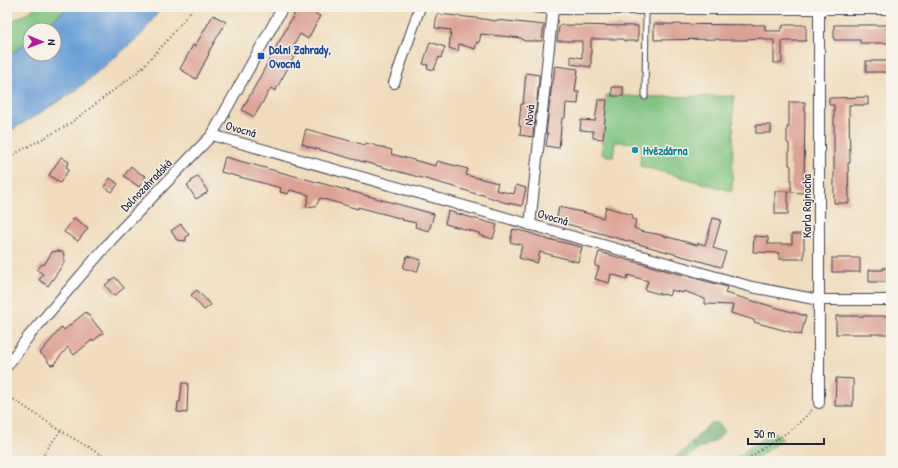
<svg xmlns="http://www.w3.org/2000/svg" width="898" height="468" font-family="'Patrick Hand',sans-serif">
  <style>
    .green { fill: #7fc581; stroke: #50745e }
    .forest { fill: #67aa6f; stroke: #465 }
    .water { fill: #699fd6; stroke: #466088 }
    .building { fill: #dba394 }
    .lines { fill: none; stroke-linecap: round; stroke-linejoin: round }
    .lane-casing { stroke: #413e4e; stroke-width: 7 }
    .street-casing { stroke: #413e4e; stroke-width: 12 }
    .path { stroke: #413e4e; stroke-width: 2; stroke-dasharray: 1 3; stroke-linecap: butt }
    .lane { stroke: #fff; stroke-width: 5 }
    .street { stroke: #fff; stroke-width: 10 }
    .transit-dot { fill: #1a4fb4; stroke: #f7f3e8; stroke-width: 1.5 }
    .culture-dot { fill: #0f9aa8; stroke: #f7f3e8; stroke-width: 1.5 }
    .labels { text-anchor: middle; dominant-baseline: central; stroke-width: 3; stroke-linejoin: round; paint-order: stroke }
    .transit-label { font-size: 12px; font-weight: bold; fill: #164399; stroke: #f7f3e8; text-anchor: start }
    .street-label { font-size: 12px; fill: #22223b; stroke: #f7f3e8 }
    .culture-label { font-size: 12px; font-weight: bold; fill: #0d838f; stroke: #f7f3e8; text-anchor: start }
  </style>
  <rect width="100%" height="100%" fill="#f7f3e8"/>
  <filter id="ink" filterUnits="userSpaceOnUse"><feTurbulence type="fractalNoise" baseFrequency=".025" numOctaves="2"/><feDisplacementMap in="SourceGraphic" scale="8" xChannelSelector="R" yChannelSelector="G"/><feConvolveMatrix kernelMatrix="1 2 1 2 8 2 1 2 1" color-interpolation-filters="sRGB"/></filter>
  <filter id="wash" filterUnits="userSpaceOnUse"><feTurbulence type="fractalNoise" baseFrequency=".012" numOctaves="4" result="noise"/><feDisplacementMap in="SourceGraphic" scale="16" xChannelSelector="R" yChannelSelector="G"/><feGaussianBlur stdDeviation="0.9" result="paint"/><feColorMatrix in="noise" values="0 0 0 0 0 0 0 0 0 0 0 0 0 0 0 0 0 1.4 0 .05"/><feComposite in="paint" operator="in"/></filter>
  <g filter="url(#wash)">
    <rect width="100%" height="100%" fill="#f0dbba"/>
    <g class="green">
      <polygon points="35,7 68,7 41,30 30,30 30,39 7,57 7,23 28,13"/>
      <polygon points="606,95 645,97 734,96 732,191 640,166 641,143 615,142 613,157 602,154"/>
      <polygon points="773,432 783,439 752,461 731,461"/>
      <polygon points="692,442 696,451 680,461 670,461 684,451"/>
    </g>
    <polygon class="forest" points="717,422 725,430 718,439 696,451 692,442 709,424"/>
    <polygon class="water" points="68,7 162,7 142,34 74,92 7,133 7,57 30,39 30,54 54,54 54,30 41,30"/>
    <g id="blocks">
      <g class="building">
        <polygon points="298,7 315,7 312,12 320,16 308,39 300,34 289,54 294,57 275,91 271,88 254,117 242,110"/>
        <polygon points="437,14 476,18 495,21 496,20 544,25 542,41 524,41 521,38 481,34 479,43 477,42 475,49 459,44 458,51 449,48 451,30 435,28"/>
        <polygon points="213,15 226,22 208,53 209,54 196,79 180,69 193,45 195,46"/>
        <polygon points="654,24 765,25 765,31 781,31 781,28 783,28 783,25 806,25 806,41 782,41 782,63 774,63 774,40 764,40 764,38 747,39 747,40 719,40 719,39 654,40"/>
        <polygon points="561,25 638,26 638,41 624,41 623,39 591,39 591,67 571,64 571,56 582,58 582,41 557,41 559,27"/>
        <polygon points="834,25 891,25 891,43 860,43 860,40 834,40"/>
        <polygon points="430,42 445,47 441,58 439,57 434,70 427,68 428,65 423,64"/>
        <rect x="866" y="61" width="25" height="11"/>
        <polygon points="555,66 578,69 575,92 579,92 578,104 566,103 565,118 562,118 559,148 546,146 548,133 546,133 552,83 553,83"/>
        <polygon points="526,73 539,75 539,81 533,137 520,135 521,126 519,126 521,104 523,104"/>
        <rect x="612" y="87" width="11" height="9"/>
        <polygon points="868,97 868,105 849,105 850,163 848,163 849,203 834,203 834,105 829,105 829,98"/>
        <polygon points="598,100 607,100 603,139 593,138 593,131 580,130 581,120 595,121"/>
        <polygon points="789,102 805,102 804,193 791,192 791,166 789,165 789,143 787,143 787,127 789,127"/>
        <rect x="756" y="125" width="15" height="8"/>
        <polygon points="306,129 365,145 366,143 392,150 391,154 436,166 437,161 468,169 466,175 498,183 496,190 514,194 516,185 526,188 522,206 503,202 480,194 479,195 458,188 306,146 306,145 302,144"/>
        <polygon points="61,157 69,162 66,167 69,169 60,183 49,175"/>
        <polygon points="225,157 434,214 429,231 415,227 416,223 402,220 403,219 358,207 358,209 320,198 317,204 315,206 306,207 309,195 290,190 288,194 280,192 281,188 221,172"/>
        <polygon points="131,166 141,174 146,176 139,187 124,176"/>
        <polygon points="198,176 208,192 196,199 187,185 192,182 191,181"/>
        <polygon points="110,178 118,184 112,192 104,187"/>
        <rect x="775" y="191" width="13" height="23"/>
        <polygon points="559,207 586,213 603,218 606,207 633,215 632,219 636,220 634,228 639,230 639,231 657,234 697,245 698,243 705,245 713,218 721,220 713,248 726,252 721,267 556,221"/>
        <polygon points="448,211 497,225 493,239 479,235 479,233 445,224"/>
        <polygon points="74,218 88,228 78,241 64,232"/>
        <polygon points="181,224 189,235 186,237 186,241 177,240 171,231"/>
        <polygon points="513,229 530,233 552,241 552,240 582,247 578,262 540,252 537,263 519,258 522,245 510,242"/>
        <polygon points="792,234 804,234 804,259 779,259 779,253 753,252 754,236 768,237 768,244 792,244"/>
        <polygon points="58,251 62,252 64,255 64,263 48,286 39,280 43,274 37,270 42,264 44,265 52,252"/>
        <polygon points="599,252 727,287 725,293 806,316 801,335 754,322 754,320 731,313 733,305 705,304 705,299 684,291 683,293 671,290 669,296 664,294 664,295 645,290 648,281 628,275 627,279 611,274 609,283 595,279 599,267 595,266"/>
        <polygon points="407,256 421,260 417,272 403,268"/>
        <rect x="832" y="258" width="28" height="14"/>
        <polygon points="883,268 891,268 891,282 869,282 869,270 883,270"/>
        <polygon points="115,277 124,288 114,296 105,285"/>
        <polygon points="197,290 211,305 204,310 191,295"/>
        <polygon points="86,312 103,333 93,341 92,340 74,355 68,347 57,360 57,362 55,364 51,365 48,362 48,360 40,353 62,327 64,330"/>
        <rect x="836" y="316" width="55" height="18"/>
        <polygon points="836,378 853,379 853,406 835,406"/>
        <polygon points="182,383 188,383 187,413 177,412 178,402 180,402"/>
      </g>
    </g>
  </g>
  <g filter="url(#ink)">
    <use href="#blocks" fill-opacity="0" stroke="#413e4e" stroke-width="1"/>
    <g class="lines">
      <g class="lane-casing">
        <polyline id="lane" points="645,97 646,9"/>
      </g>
      <g class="street-casing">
        <g id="street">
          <polyline points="534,7 553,9 891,9"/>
          <polyline points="819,9 819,403"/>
          <polyline points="394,83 420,7"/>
          <polyline points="212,135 752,287 819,300 891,300"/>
          <polyline points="530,225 553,9"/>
          <polyline points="7,366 28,337 113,238 212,135 283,7"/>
        </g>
      </g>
      <g class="path">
        <polyline points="7,158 68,125 139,71 165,43 194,7"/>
        <polyline points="7,395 58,429 111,461"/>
        <polyline points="39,461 60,431"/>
        <polyline points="744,461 794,428 813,409"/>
      </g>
      <use href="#lane" class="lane"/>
      <use href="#street" class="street"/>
    </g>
  </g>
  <rect class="transit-dot" x="257" y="52" width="8" height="8" rx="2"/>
  <circle class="culture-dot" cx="635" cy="150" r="4"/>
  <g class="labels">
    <g class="transit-label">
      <text x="269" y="49">Dolní Zahrady,<tspan x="269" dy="14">Ovocná</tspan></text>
    </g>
    <g class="street-label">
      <text transform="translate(529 115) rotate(-84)">Nová</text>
      <text transform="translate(241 129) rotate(16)">Ovocná</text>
      <text transform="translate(146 185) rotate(-46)">Dolnozahradská</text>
      <text transform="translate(806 206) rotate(-90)">Karla Rajnocha</text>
      <text transform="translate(553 217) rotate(16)">Ovocná</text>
    </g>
    <g class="culture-label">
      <text x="643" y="150">Hvězdárna</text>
    </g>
  </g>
  <rect width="898" height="468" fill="none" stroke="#f7f3e8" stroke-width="24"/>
  <g transform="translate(42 42) rotate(91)"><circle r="19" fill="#f7f3e8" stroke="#a29fa3"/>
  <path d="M0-3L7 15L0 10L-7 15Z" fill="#b5179e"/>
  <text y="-6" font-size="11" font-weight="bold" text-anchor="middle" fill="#22223b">N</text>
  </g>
  <path d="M748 438v6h76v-6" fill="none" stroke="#22223b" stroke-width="2"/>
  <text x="754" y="438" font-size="12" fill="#22223b" stroke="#f7f3e8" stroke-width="3" paint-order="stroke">50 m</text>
</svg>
